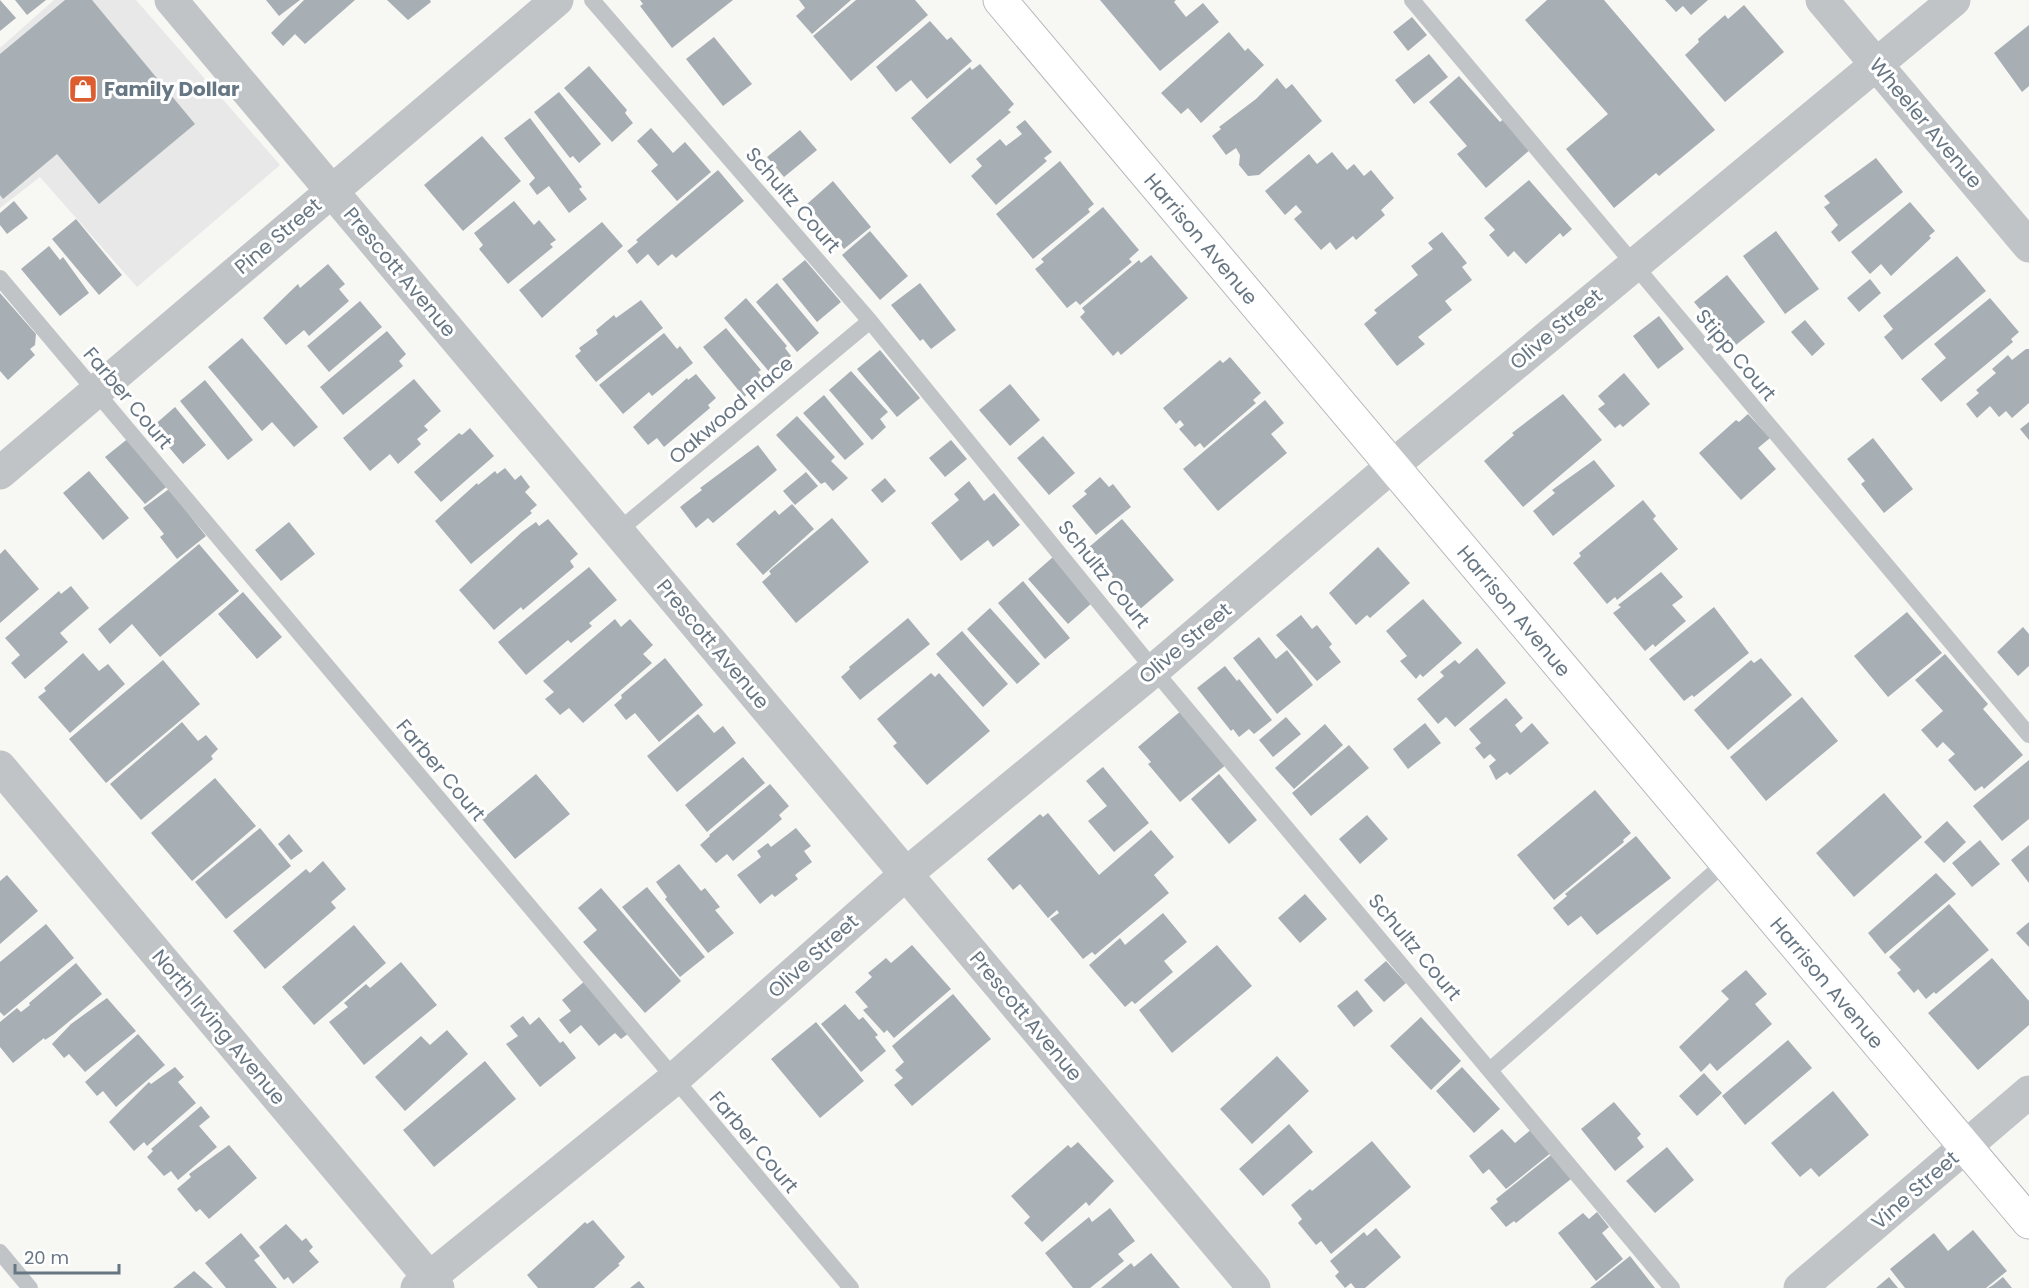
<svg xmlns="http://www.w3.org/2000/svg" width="2029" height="1288" font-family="Poppins,sans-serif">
	<rect width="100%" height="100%" fill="#f7f7f4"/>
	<path fill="#e7e8e7" d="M54,0h82l144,165 -143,122 -97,-110 -40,31v-160z"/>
	<path fill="#a7afb4" d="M0,0l16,18 -16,13z
		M15,0h31l-19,15z
		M65,0h27l103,124 -96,80 -42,-50 -54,45 -3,-4v-141z
		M266,0h34l-21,16z
		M304,0h51l-50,44 -10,-10 -12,12 -12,-13z
		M387,0h43l1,2 -23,18z
		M640,0h93l-61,48 -32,-42 3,-2z
		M799,0h52l-39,34 -16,-18 9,-8z
		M856,0h59l13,15 -77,66 -38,-45z
		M1100,0h76l-2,2 12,15 17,-14 16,19 -59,49z
		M1547,0h57l111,130 -56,46 -3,-3 -42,35 -48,-59 42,-35 -83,-94z
		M1665,0h43l-17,15 -8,-9 -7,6z
		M1744,5l40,47 -59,50 -40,-47 14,-13 -1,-3 27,-24 3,4z
		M1412,17l15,18 -19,16 -15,-19z
		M930,21l17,19 4,-3 21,24 -45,38 -16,-19 -15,12 -20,-25z
		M2029,25v61l-7,6 -28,-39z
		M1229,32l16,19 3,-3 16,17 -63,58 -13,-15 -7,6 -20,-21z
		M714,37l38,47 -29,22 -37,-47z
		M1429,54l19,23 -34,27 -19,-24z
		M980,64l34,40 -6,6 3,2 -61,52 -39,-46 59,-51 2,3z
		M589,66l38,44 -2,3 8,10 -21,19 -48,-54z
		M1459,76l41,46 6,-5 26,31 -46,40 -29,-34 10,-8 -38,-44z
		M1277,78l9,11 6,-5 30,37 -63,54 -11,1 -9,-11 1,-10 -4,-7 -10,7 -14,-19 9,-7 -2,-2 37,-28z
		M559,92l42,52 -22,19 -6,-7 -3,2 -36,-46z
		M530,118l52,69 -3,2 8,10 -18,14 -20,-27 -12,9 -8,-11 6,-6 -31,-40z
		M1025,120l27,32 -8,6 3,3 -51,44 -25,-29 11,-10 -6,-7 24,-20 6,7 16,-12 -6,-7z
		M651,128l22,25 12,-11 26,30 -34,29 -26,-30 7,-6 -21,-24z
		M800,130l17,20 -33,27 -17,-20z
		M482,136l39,45 -58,50 -39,-46z
		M1332,152l15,18 7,-6 10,12 7,-6 23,28 -13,12 4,5 -29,25 -3,-4 -17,14 -6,-8 -9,8 -27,-31 8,-7 -6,-7 -11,10 -20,-24 44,-37 8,10z
		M1876,158l27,34 -64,50 -8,-10 7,-7 -14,-18 6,-4 -6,-7z
		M1060,161l34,43 -6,5 2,3 -57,47 -37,-45z
		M718,170l26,31 -68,57 -4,-4 -14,12 -10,-12 -11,10 -10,-13 11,-9 -2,-2z
		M1529,180l43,49 -9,8 -3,-4 -34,31 -12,-13 -6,6 -19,-22 6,-5 -11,-12z
		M833,181l38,46 -27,22 -37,-45z
		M14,201l14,17 -21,16 -7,-9v-12z
		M514,201l20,24 5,-5 17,20 -6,4 3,3 -45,37 -29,-35 4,-4 -9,-12z
		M1910,202l25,29 -6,5 2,2 -40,38 -10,-12 -11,10 -19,-22z
		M1103,207l36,43 -10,9 3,3 -52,43 -4,-4 -9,7 -32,-39 9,-7 -3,-3z
		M76,219l46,56 -23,20 -47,-56z
		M602,222l21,24 -81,72 -23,-28z
		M870,231l38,45 -28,24 -38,-45z
		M1776,231l43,58 -34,25 -42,-58z
		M1442,232l25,31 -5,4 10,13 -27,21 7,9 -34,27 7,7 -28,22 -33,-42 13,-11 -3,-3 44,-35 -7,-9 22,-17 -5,-6z
		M49,246l11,14 3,-3 26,36 -29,23 -39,-47z
		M1151,255l37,43 -67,57 -3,-4 -5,5 -33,-39 5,-5 -3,-4 57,-48 2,3z
		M1957,256l29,35 -84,69 -18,-23 9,-8 -10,-13z
		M805,260l36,42 -24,20 -35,-43z
		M328,264l17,20 -6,5 10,12 -40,35 -5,-6 -18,15 -23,-27 35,-34 2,4z
		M1727,275l38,47 -33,26 -38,-46z
		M1870,279l11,14 -22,19 -12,-14z
		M777,283l42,50 -22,19 -41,-50z
		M920,283l36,47 -25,19 -8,-10 -3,2 -29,-36z
		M0,293l36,41 -1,11 -5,4 5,6 -27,25 -8,-9z
		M746,298l41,48 -2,2 6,8 -20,18 -47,-56z
		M1990,298l29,34 -8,7 2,3 -72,60 -20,-23 25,-21 -12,-14z
		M641,300l22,28 -67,54 -21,-26 6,-5 -2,-3 19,-14 -2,-4 18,-15 2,3z
		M360,301l22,26 -53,45 -22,-26z
		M1659,316l25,33 -26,20 -25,-33z
		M1805,320l20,24 -13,12 -21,-24z
		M726,328l35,42 -3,2 6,8 -20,17 -41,-50z
		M387,331l19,23 -7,7 4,5 -60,49 -23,-28z
		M664,333l13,16 3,-3 13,17 -41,33 -3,-4 -26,22 -24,-29z
		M242,338l76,89 -24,20 -22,-25 -10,9 -54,-64z
		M2026,349h3v54l-17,15 -6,-7 -7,6 -9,-11 -13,12 -11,-14 13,-11 -3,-3 20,-17 -4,-4 16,-14 4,5z
		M880,350l40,48 -23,19 -40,-48z
		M1230,357l31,36 -8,7 3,3 -52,45 -4,-5 -5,4 -16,-18 5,-4 -4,-5 -4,4 -13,-16 57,-48 3,3z
		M851,371l37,41 -8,7 6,8 -14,13 -43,-50z
		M1624,373l26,31 -27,23 -3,-3 -5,4 -17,-19 7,-5 -7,-8z
		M696,374l20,24 -8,7 2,3 -46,39 -7,-9 -9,7 -15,-18 54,-49 1,2z
		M414,379l27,32 -17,15 4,4 -11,9 4,5 -23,20 -8,-10 -20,17 -27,-33z
		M205,380l48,60 -25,20 -48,-59z
		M1010,384l30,36 -30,26 -31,-36z
		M1563,394l39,46 -79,67 -39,-46 30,-26 -2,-2z
		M824,395l40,49 -19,16 -42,-47z
		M1265,400l19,23 -13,11 16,19 -69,58 -35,-42z
		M175,407l31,38 -23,19 -31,-37z
		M1748,414l22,24 -12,10 18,21 -35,31 -42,-47 37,-33 3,2z
		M797,416l38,41 -4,4 17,17 -15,13 -8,-9 -4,2 -45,-49z
		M2029,422v18l-9,-11z
		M470,428l24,28 -53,46 -27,-30 45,-39 3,2z
		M1043,436l32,37 -26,22 -32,-37z
		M130,437l40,47 -25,20 -40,-47z
		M1873,438l40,51 -29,24 -23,-29 4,-3 -18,-22z
		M951,440l16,19 -22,18 -16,-19z
		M758,445l19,25 -64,53 -5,-5 -12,10 -16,-21 22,-17 -2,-2z
		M1594,460l21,26 -62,50 -20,-25 22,-18 -3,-3z
		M505,468l10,12 6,-5 9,12 -5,5 12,13 -7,6 2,2 -61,51 -36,-43 42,-38 1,2 17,-14 2,3z
		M89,471l40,47 -26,22 -40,-47z
		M806,472l12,14 -23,19 -12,-14z
		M1100,477l9,10 4,-3 18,23 -35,28 -24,-29 15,-12 -3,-3z
		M885,478l11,13 -14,12 -11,-13z
		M969,481l15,20 10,-8 26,32 -27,22 -5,-7 -27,21 -30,-38 28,-23 -5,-6z
		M169,489l37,47 -29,23 -17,-22 4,-3 -21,-26z
		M1643,500l13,16 -3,3 25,30 -61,51 -2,-3 -8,7 -34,-41 8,-7 -2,-3z
		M792,504l22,25 -51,46 -27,-31 39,-34 4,5z
		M832,518l37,44 -73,61 -34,-41 9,-8 -2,-3z
		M548,519l30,35 -8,7 4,6 -51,43 -2,-3 -27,23 -35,-40 63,-58 14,-10 3,4z
		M1122,519l52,61 -35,30 -51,-62z
		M289,522l26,32 -34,27 -26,-31z
		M199,544l40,47 -79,66 -28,-33 -22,20 -12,-15z
		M1378,547l32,36 -40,35 -3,-3 -11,10 -27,-32z
		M5,549l34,40 -39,34v-69z
		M1053,557l40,45 -25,22 -40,-45z
		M589,567l28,33 -28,23 3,3 -21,17 -3,-3 -42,35 -28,-33z
		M1661,572l22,25 -11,8 14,16 -31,26 -2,-3 -8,7 -32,-38 8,-6 -3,-2z
		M1023,581l47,57 -25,21 -47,-56z
		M71,586l18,22 -29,25 8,9 -43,37 -14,-16 9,-8 -15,-17 54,-47 2,3z
		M243,592l39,45 -25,22 -39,-45z
		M1423,599l39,44 -39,34 -3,-3 -4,5 -16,-18 7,-5 -21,-25z
		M1714,607l35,46 -55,44 -2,-2 -8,6 -35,-42z
		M990,608l50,56 -23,20 -50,-55z
		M1907,612l35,41 -54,44 -34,-41z
		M1301,615l11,14 5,-4 15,19 -3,3 12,15 -24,19 -41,-46z
		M908,618l22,26 -70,56 -19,-23 9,-8 -1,-2z
		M615,619l6,8 9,-8 23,26 -10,9 9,9 -69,60 -14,-15 -9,7 -15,-16 9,-7 -11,-11z
		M2023,627l6,7v32l-11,10 -21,-24z
		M962,631l46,53 -25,23 -47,-53z
		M1259,637l17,22 11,-9 26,35 -36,29 -44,-56z
		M1477,648l29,35 -51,44 -9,-10 -8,7 -21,-25 27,-23 -4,-4 15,-12 4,4z
		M83,653l16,18 9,-7 17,20 -55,49 -32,-36 8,-6 -2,-3z
		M1945,654l43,50 -5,5 40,46 -39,34 -2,-3 -7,5 -27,-31 7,-6 -12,-12 -6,6 -16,-18 22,-19 -28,-31z
		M665,658l38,47 -44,37 -24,-29 -9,7 -12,-15 8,-7 -1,-3z
		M1761,658l31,37 -64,55 -34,-40 57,-50 3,3z
		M163,660l37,44 -94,79 -37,-44z
		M1225,666l12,15 2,-2 33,41 -18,14 -5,-5 -10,8 -6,-8 -2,2 -34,-43z
		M931,673l4,4 4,-4 51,58 -63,54 -34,-39 4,-3 -20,-24z
		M1802,697l36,44 -72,60 -36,-44z
		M1506,698l17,20 -8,7 6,8 11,-10 17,20 -39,32 -3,-3 -11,8 -7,-14 7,-6 -6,-6 -6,5 -9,-11 6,-5 -12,-14z
		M1182,710l45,54 -47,38 -32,-38 3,-2 -13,-15z
		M698,714l16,19 9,-7 13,17 -59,49 -30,-36z
		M1286,717l15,17 -28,23 -14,-17z
		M182,722l16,19 8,-6 12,14 -7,7 2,3 -72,61 -31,-36z
		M1425,723l16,20 -33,26 -15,-20z
		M1325,724l18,21 -49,44 -19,-21z
		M1349,745l20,23 -58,48 -19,-23z
		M743,757l22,26 -58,49 -22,-27z
		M2029,760v59l-27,22 -29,-35z
		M1103,767l46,56 -35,29 -26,-31 19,-15 -21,-25z
		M536,774l34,40 -55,45 -33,-40z
		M1219,774l38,46 -28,24 -38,-45z
		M215,778l41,48 -64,55 -41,-48z
		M770,784l19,22 -10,9 3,4 -49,42 -6,-7 -11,9 -16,-18 10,-9 -1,-1z
		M1595,790l36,43 -8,7 1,2 -70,58 -37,-45z
		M1884,793l38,44 -68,60 -38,-44z
		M1048,813l51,62 52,-45 23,27 -20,18 15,18 -74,62 -3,-3 -9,7 -33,-40 9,-6 -2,-3 -9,8 -28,-34 -7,6 -26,-31 53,-45 3,3z
		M1367,815l21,24 -28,25 -21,-25z
		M1947,821l19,21 -22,21 -20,-21z
		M260,828l31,38 -65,53 -31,-37z
		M796,828l15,18 -7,5 8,11 -17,13 3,4 -23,18 -3,-3 -12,10 -23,-29 24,-18 -4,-6 11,-8 3,4z
		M289,834l14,17 -12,9 -13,-16z
		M1636,836l35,42 -74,57 -16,-19 -13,10 -15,-18 14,-12 -2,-2z
		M1980,840l20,24 -28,23 -20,-24z
		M2029,845v38l-18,-23z
		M323,861l23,28 -15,13 5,6 -71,61 -32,-38 73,-62 4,4z
		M679,864l22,27 4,-3 15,19 -5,3 19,23 -26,20 -43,-54 2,-2 -11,-15z
		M1936,873l20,21 -71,60 -17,-21z
		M7,875l31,36 -38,33v-63z
		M647,887l58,70 -25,20 -58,-70z
		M601,888l80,93 -36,32 -62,-71 14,-12 -19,-22z
		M1305,894l22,25 -27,24 -22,-25z
		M1949,904l40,46 -53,44 -2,-2 -8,7 -8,-10 -4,4 -17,-20 4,-3 -12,-13z
		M1163,913l24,29 -23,19 9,11 -38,32 -3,-3 -7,6 -36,-42 31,-27 5,7z
		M2029,922v25l-13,-14z
		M46,924l28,34 -70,58 -4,-4v-50z
		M354,925l32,38 -72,62 -32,-38z
		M912,945l39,44 -57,49 -7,-8 -3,3 -21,-23 5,-3 -13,-15 17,-15 -4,-4 18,-15 5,5z
		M1217,945l35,41 -80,67 -33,-43z
		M1992,958l37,43v24l-51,45 -50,-57z
		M1386,961l20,22 -22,19 -20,-22z
		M401,962l36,43 -73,60 -35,-43 19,-15 -4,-4 22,-19 4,4z
		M76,963l26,31 -48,40 -9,6 -1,-2 -31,25 -13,-16v-25l17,-14 4,4 9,-7 -1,-2z
		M1746,970l21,24 -12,10 17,20 -55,47 -7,-8 -9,9 -22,-25 50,-48 -8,-8z
		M585,981l44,52 -8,6 -6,-6 -16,13 -18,-21 -11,9 -11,-14 12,-9 -9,-11z
		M1357,990l16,21 -19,16 -17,-21z
		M953,994l38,45 -79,67 -18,-21 9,-7 -8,-8 9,-8 -12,-16z
		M107,998l29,33 -51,41 -16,-18 -5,4 -12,-14 19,-20z
		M845,1004l14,16 4,-3 15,18 -3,2 11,14 -25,21 -40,-48z
		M523,1016l7,9 9,-8 21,26 3,-2 13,17 -36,29 -34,-43 12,-8 -8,-10z
		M1421,1017l40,44 -30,29 -41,-44z
		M816,1022l48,59 -44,37 -49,-59z
		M447,1030l21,24 -63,57 -30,-34 46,-41 9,9z
		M138,1034l27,31 -49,42 -13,-16 -6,5 -12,-14z
		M1788,1040l24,28 -67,57 -23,-29z
		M1277,1056l32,35 -57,53 -32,-35z
		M485,1061l31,38 -82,68 -31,-37z
		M175,1067l9,10 -6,5 18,21 -49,43 -3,-4 -10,9 -25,-29 40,-40 2,2z
		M1462,1067l38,42 -26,24 -38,-42z
		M1704,1073l18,20 -25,23 -18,-20z
		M1833,1091l36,44 -50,42 -8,-9 -11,9 -29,-34z
		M1614,1102l27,32 -4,4 7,9 -29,24 -34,-42z
		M201,1106l9,11 -11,9 18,21 -39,33 -7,-9 -7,5 -17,-19 6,-6 -2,-2z
		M1289,1124l24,28 -50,44 -24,-27z
		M1533,1128l19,24 -46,37 -17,-20 -6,5 -14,-18 33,-27 13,14z
		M1372,1141l39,46 -80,67 -10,-13 -5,4 -18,-22 4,-4 -11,-14 19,-16 2,2z
		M1078,1142l36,39 -25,25 -3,-4 -44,40 -18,-19 6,-6 -19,-21 57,-51 3,3z
		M229,1145l28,33 -48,41 -9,-10 -4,3 -19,-23 14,-12 -2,-3z
		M1667,1147l27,33 -39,33 -29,-32z
		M1551,1155l20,24 -55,44 -2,-2 -8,6 -16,-19 8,-6 -2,-3z
		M1110,1208l25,33 -17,13 6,7 -34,27h-17l-28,-35 44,-36 3,5z
		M1597,1212l12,15 -7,6 21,26 -27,22 -38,-48 25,-20 6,6z
		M593,1220l32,37 -7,7 2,1 -26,23h-56l-11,-13 58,-53 2,2z
		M286,1224l16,17 4,-3 7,9 -4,4 10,11 -26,22 -5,-7 -4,3 -25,-33z
		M1376,1228l25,29 -36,31h-10l-4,-5 -6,5 -10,-12 4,-4 -9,-11 34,-29 3,4z
		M1973,1230l34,41 -21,17h-81l-15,-19 44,-36 14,18z
		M241,1233l19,23 -6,4 23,28h-51l-21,-25z
		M1151,1253l29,35h-79l30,-25 3,4z
		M1630,1256l25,32h-65z
		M194,1271l19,17h-40z
		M1889,1277l9,11h-22z
		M2003,1277l9,11h-24l5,-3z
		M639,1281l6,7h-15z"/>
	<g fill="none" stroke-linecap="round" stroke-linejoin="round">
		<g stroke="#b5b9bd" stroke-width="35">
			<path id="primary" d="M1000,0l1029,1222"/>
		</g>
		<path stroke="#c0c4c7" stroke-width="16" d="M592,0l278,321 284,349 518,618
			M1412,0l617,735
			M0,278l851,1010
			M618,531l252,-210
			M1490,1070l236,-208
			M0,1252l30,36"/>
		<path stroke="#c0c4c7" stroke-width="33" d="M171,0l1083,1288
			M1822,0l207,246
			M0,473l557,-473
			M0,767l438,521
			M417,1288l256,-208 233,-206 248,-204 238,-204 562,-466
			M1800,1288l229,-196"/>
		<use href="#primary" stroke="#fff" stroke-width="33"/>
	</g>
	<defs>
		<g id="shop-square" transform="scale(1.5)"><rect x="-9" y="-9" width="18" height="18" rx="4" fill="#db5d30" stroke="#fff"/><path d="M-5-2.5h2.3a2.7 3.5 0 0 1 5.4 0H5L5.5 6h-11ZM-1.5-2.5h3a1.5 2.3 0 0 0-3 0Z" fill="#fff"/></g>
	</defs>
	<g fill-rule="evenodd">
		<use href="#shop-square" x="83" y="89"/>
	</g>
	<g text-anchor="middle" stroke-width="6" stroke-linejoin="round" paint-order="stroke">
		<g font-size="20" font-weight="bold" fill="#677683" stroke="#fff" text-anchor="start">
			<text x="104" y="96">Family Dollar</text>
		</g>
		<g font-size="20" fill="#677683" stroke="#fff">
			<text transform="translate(1926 123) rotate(50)" y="7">Wheeler Avenue</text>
			<text transform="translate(793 200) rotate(49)" y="7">Schultz Court</text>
			<text transform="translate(278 236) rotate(-40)" y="7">Pine Street</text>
			<text transform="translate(1201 239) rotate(50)" y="7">Harrison Avenue</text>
			<text transform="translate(400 272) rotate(50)" y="7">Prescott Avenue</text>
			<text transform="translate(1556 329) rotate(-40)" y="7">Olive Street</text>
			<text transform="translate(1736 355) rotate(50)" y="7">Stipp Court</text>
			<text transform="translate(128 398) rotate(50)" y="7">Farber Court</text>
			<text transform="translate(731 410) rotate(-40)" y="7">Oakwood Place</text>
			<text transform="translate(1104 574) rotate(51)" y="7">Schultz Court</text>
			<text transform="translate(1514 611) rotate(50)" y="7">Harrison Avenue</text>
			<text transform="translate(1185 643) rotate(-40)" y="7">Olive Street</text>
			<text transform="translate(713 644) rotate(50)" y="7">Prescott Avenue</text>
			<text transform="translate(441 770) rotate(50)" y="7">Farber Court</text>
			<text transform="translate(1415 947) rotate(50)" y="7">Schultz Court</text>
			<text transform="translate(813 956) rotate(-42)" y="7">Olive Street</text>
			<text transform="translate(1827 983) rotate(50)" y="7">Harrison Avenue</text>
			<text transform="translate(1026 1016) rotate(50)" y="7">Prescott Avenue</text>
			<text transform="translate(219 1027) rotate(50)" y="7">North Irving Avenue</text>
			<text transform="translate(754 1142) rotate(50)" y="7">Farber Court</text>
			<text transform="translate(1915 1190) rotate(-41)" y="7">Vine Street</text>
		</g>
	</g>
	<path d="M15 1264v9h104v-9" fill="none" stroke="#677683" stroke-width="3"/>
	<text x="24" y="1264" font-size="18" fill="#677683" stroke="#ffffff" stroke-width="4.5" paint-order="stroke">20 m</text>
</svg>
